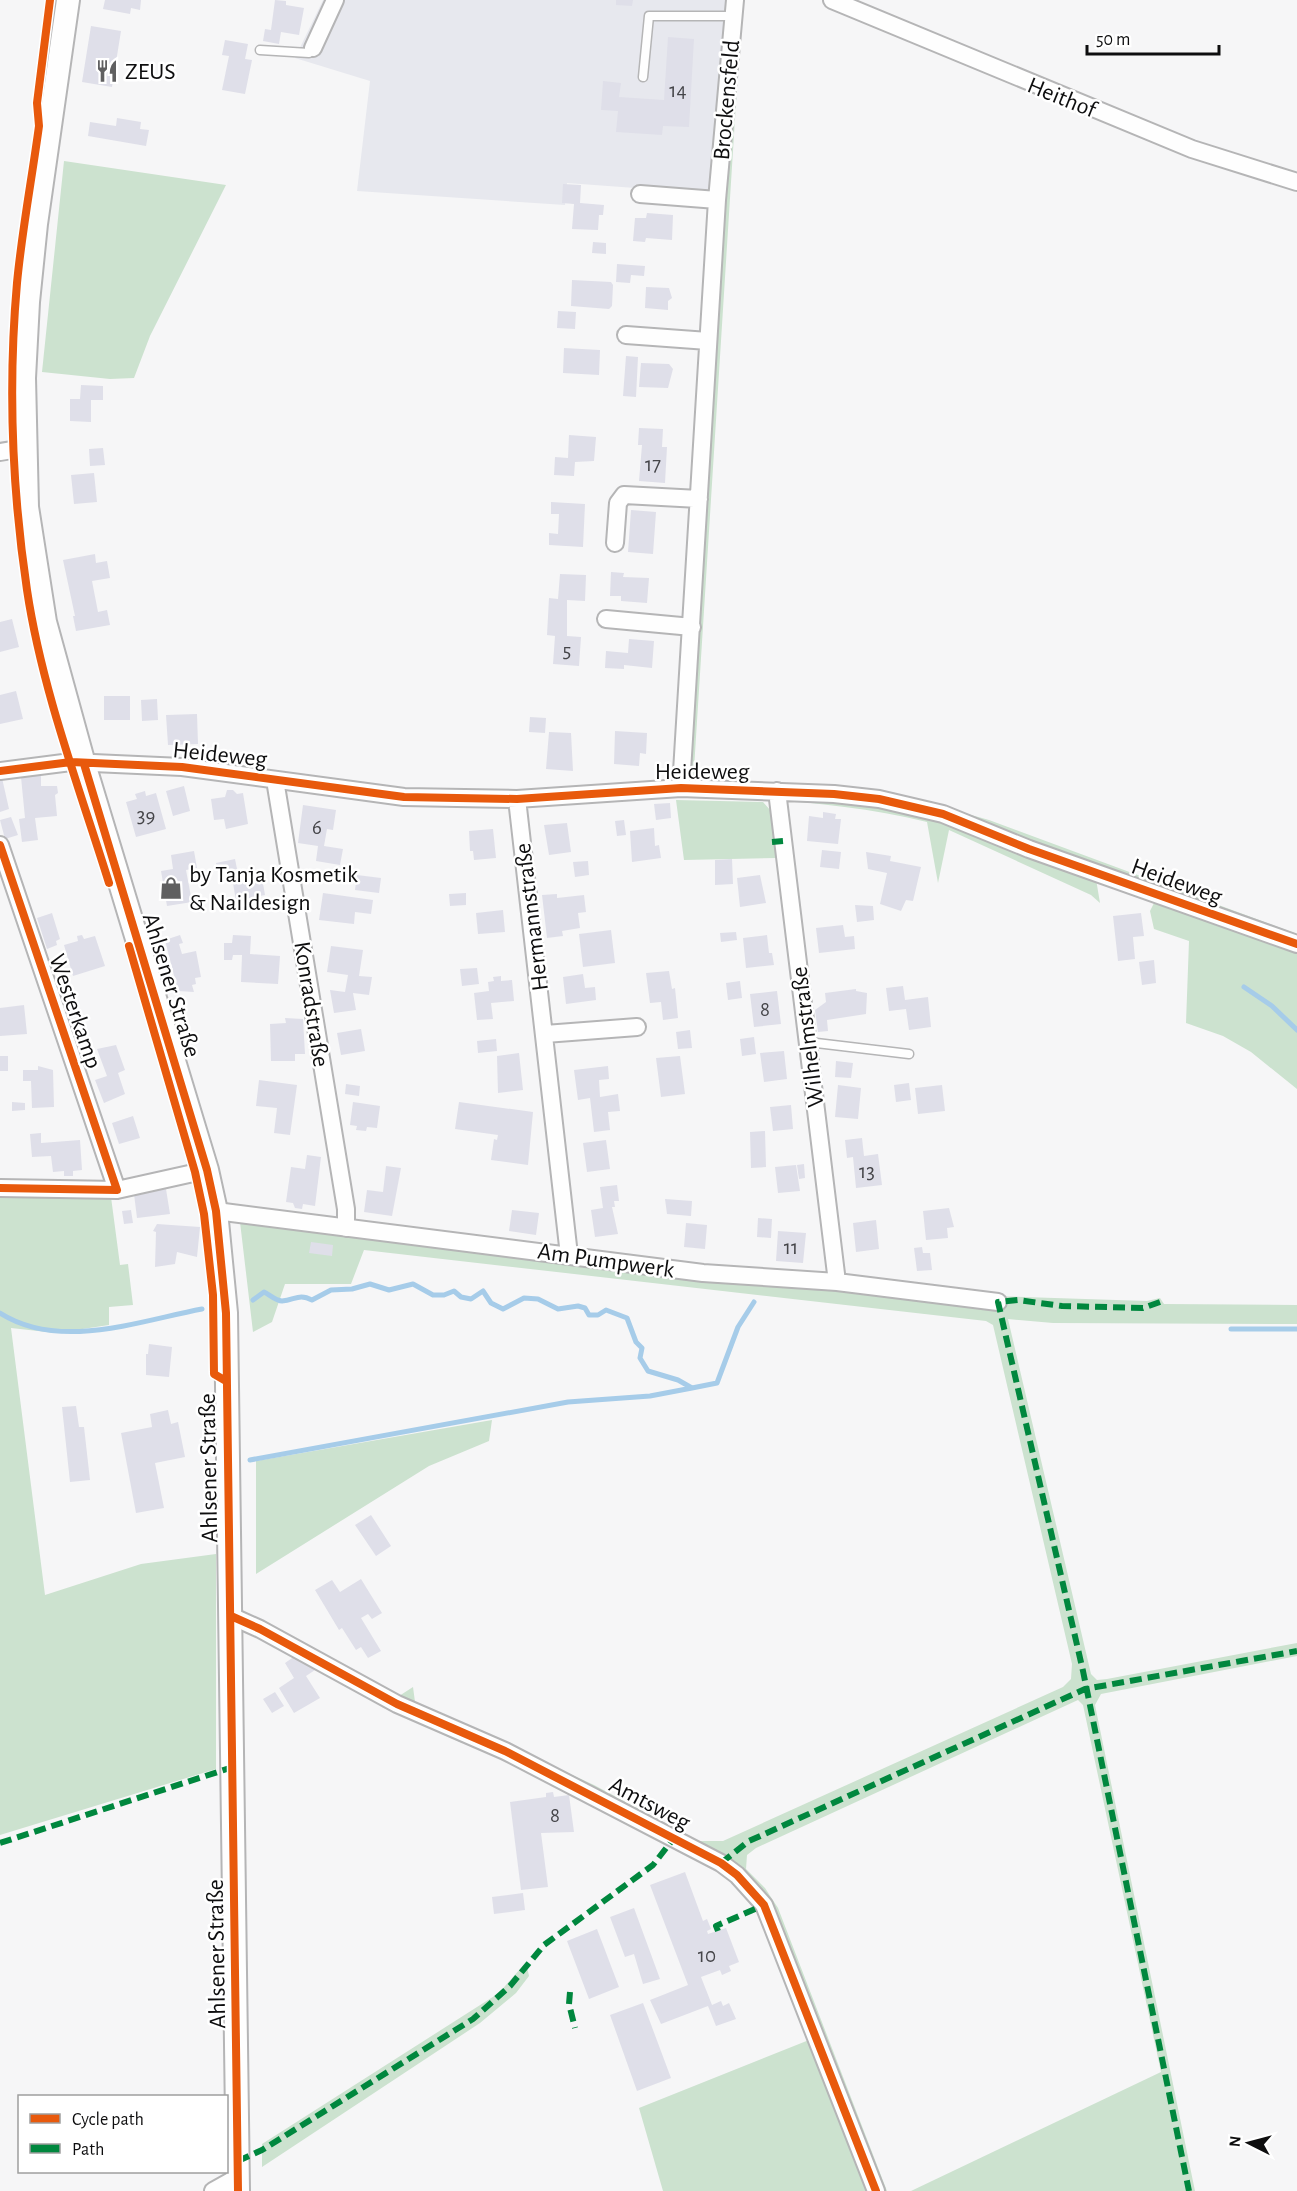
<svg xmlns="http://www.w3.org/2000/svg" width="1297" height="2191" font-family="'Alegreya Sans',sans-serif">
	<rect width="100%" height="100%" fill="#f6f6f7"/>
	<path fill="#e7e8ee" d="M323,0h409l-15,194 -150,-11 -2,22 -208,-14 13,-110 -75,-23z"/>
	<path fill="#cce2cf" d="M732,0h13l-3,8 -48,761 4,9 234,26 57,16 308,114v155l-46,-37 -28,-16 -37,-13 3,-82 -35,-12 -4,-18 6,-12 -60,-20 4,24 -9,-8 -142,-65 -11,53 -11,-61c-83,-20 -165,-24 -250,-26z
		M64,161l162,24 -76,151 -16,42 -24,1 -68,-7z
		M676,800l87,2 8,9 5,47 -92,2z
		M0,1194l111,3 9,68 8,-1 5,41 -24,2v18l-53,8 -45,-5 34,267 96,-31 75,-10v215l-216,66z
		M240,1222l752,74 155,5 13,-3 4,6 133,1v19l-244,-1 -45,-4 83,355 6,6 10,-1 190,-36v13l-196,38 -6,11 100,486h-284l250,-119 -78,-367 -5,-5 -322,148 -9,7 -1,14 19,19 13,20 109,283h-224l-24,-83 180,-72 -60,-144 -298,-161 1,12 -80,-36 31,-20 2,15 179,83 105,56h24l340,-154 8,-8 1,-15 -79,-339 -7,-4 -622,-71 -13,34h-66l-13,38 -19,10z
		M492,1420l-3,21 -60,25 -173,108v-113z
		M526,1962l3,14 -13,17 -36,30 -218,144v-23l237,-151z"/>
	<g fill="none" stroke-linecap="round" stroke-linejoin="round">
		<path stroke="#a6cce9" stroke-width="5" d="M1244,987l28,19 25,24
			M253,1300l11,-8c6,3 12,9 18,9 13,-1 17,-8 30,-1l19,-10 21,-1 18,-5 19,6 24,-6 20,11h11l10,-4 7,6 10,2 12,-8 8,12 12,6 21,-11 14,1 20,10 20,-3 7,2 4,7h9l8,-5 21,8 9,24 6,6 -2,10 8,13 30,9 14,8 25,-5 21,-56 16,-25
			M0,1313c60,38 138,8 202,-4
			M1231,1329h66
			M250,1460l318,-58 82,-6 42,-8"/>
	</g>
	<path fill="#dfdfe9" d="M105,0h36l-1,10 -9,-2 -1,6 -27,-5z
		M275,0l11,1v4l18,3 -5,27 -18,-3 -2,12 -16,-3 2,-12 6,1z
		M616,0h17l-1,6 -16,-1z
		M91,26l30,5 -9,56 -30,-5z
		M668,37l26,2 -5,88 -26,-1 -1,9 -46,-3 2,-21 -17,-1 2,-29 18,2 -2,14 45,3z
		M225,40l23,4 -3,15 7,1 -7,34 -23,-4 7,-34 -7,-1z
		M117,118l24,4 -1,7 9,1 -3,16 -58,-10 2,-14 26,4z
		M563,184l18,1 -1,18 24,2 -1,10h-4l-1,15 -26,-1 2,-25 -12,-1z
		M647,213l26,2 -1,25 -26,-2 -1,4 -12,-1 2,-23h11z
		M593,242l13,1v11l-14,-1z
		M617,264l28,2 -1,10 -13,-1 -1,8 -14,-1z
		M572,280l39,2 2,3 -1,21 -3,3 -38,-3z
		M646,287l23,1 3,10 -4,3v9l-23,-2z
		M558,311l18,1 -1,17 -18,-1z
		M564,348l36,2 -1,25 -36,-2z
		M626,356l12,1 -2,40 -13,-1z
		M641,363l28,1 4,5 -5,19 -29,-1z
		M81,385l22,1v14h-12v22l-21,-1v-22h10z
		M639,428l24,1 -1,18h5l-2,36 -26,-2 3,-36h-4z
		M569,435l27,2 -2,24 -19,1 -1,14 -20,-1 1,-18 13,1z
		M103,448l2,17 -15,1 -1,-17z
		M94,473l3,29 -23,2 -3,-29z
		M551,502l34,2 -2,43 -34,-2v-12l9,1 1,-20h-8z
		M631,510l25,2 -3,42 -25,-2z
		M95,554l1,9 11,-2 3,17 -18,3 6,31 9,-2 3,15 -34,6 -3,-15h2l-12,-56z
		M611,572l13,1 -1,4 26,1 -2,25 -26,-2v-5h-11z
		M560,574l26,1 -1,26 -18,-1v36l14,1 -2,29 -26,-2 2,-28 -8,-1 2,-37 9,1z
		M12,619l7,28 -19,5v-30z
		M629,639l25,2 -2,27 -28,-3v4l-19,-1 1,-17 22,2z
		M16,691l7,28 -23,5v-29z
		M104,696h26v24h-26z
		M157,699l1,21 -16,1 -1,-21z
		M197,714l1,30 -30,1 -2,-30z
		M530,717l16,1 -1,15 -16,-1z
		M615,731l32,2 -1,21 -6,-1 -1,13 -25,-2z
		M549,732l22,1 2,38 -27,-2z
		M41,775v11h16l1,7 -3,2 2,21 -22,2 3,22 -16,2 -3,-23 6,-1 -4,-41z
		M2,778l7,31 -9,3v-33z
		M184,786l6,25 -17,5 -7,-25z
		M227,790h6l4,4 6,-1 5,31 -22,5 -2,-10 -10,1 -3,-21 14,-2z
		M145,791l1,5 10,-3 10,36 -30,8 -10,-35 11,-3 -2,-5z
		M670,803l1,15 -15,2 -2,-16z
		M303,805l33,5 -3,20 -6,-1 -3,17 19,3 -3,16 -24,-4 2,-15 -20,-3z
		M823,812l13,2 -1,5h6l-3,25 -31,-3 2,-25 14,2z
		M11,817l7,18 -13,4 -5,-19z
		M624,820l2,15 -9,1 -2,-15z
		M567,823l4,29 -22,3 -5,-30z
		M654,828l1,18 4,-1 2,13 -29,4 -2,-31z
		M493,829l3,29 -22,2 -1,-9h-3l-1,-20z
		M822,850l19,2 -2,17 -19,-2z
		M194,851l3,17 -11,2 6,32 -25,4 -6,-35 12,-2 -2,-14z
		M866,852l25,4 -1,5 31,6 -8,34 -7,-1 -5,11 -21,-7 7,-31 -19,-4z
		M235,859l2,10 -19,3 -2,-9z
		M732,859l1,25 -18,1v-25z
		M588,861l1,14 -14,2 -2,-15z
		M261,872l4,23 -29,6 -4,-24z
		M357,875l24,3 -2,15 -24,-3z
		M760,875l6,28 -26,4 -3,-29z
		M323,893l50,7 -2,14 -16,-2 -1,12 -35,-4z
		M466,893v12l-16,1 -1,-12z
		M557,894v4l27,-3 2,17 -8,1 2,15 -18,3 1,5 -16,2 -5,-43z
		M855,905l18,1 1,14 -17,2z
		M503,910l2,22 -27,2 -2,-21z
		M52,913l8,26 -4,2 1,4 -10,4 -10,-31z
		M1141,913l3,23 -11,1 2,22 -17,2 -5,-45z
		M843,925l2,12 9,-1 1,13 -36,4 -3,-25z
		M611,930l4,33 -32,4 -4,-33z
		M736,932l1,8 -16,2 -1,-9z
		M82,935l2,4 11,-3 10,30 -32,10 -9,-31 14,-4 -1,-5z
		M180,935l3,8 -4,1 3,10 14,-3 5,26 -6,1 1,6 -4,1 2,7 -16,-1 -13,-51z
		M233,935l18,1 -1,18 30,2 -2,28 -37,-2 1,-27h-9l-1,5h-8v-17h8z
		M767,935l2,18h3l2,12 -28,3 -3,-30z
		M331,946l32,4 -4,26 13,1 -3,18 -16,-2 3,17 -22,3 -4,-23 15,2 3,-17 -21,-3z
		M1154,960l2,23 -14,2 -3,-23z
		M477,968l2,16 -17,2 -2,-17z
		M669,971l3,18 3,-1 3,30 -15,2 -2,-18 -11,1 -4,-30z
		M583,974l2,14 10,-1 1,13 -30,4 -3,-27z
		M501,976v5l11,-1 2,21 -23,2 2,16 -16,1 -3,-27 15,-2 -1,-9 6,-1 -1,-4z
		M740,981l2,17 -14,2 -2,-17z
		M903,986l2,14 23,-3 3,30 -22,3 -3,-21 -17,2 -3,-23z
		M856,989v2l11,2 -1,21 -39,6 1,11 -10,1 -3,-22 11,-8 -1,-9z
		M777,991l4,33 -27,3 -4,-33z
		M24,1005l3,29 -27,2v-28z
		M285,1018l18,1 2,35h-10v7h-24l-1,-37 16,-1z
		M361,1029l4,22 -24,4 -4,-22z
		M690,1030l2,18 -14,1 -2,-17z
		M754,1037l2,17 -14,2 -2,-17z
		M496,1039l1,12 -19,2 -1,-12z
		M116,1045l9,25 -7,3 7,21 -21,9 -9,-23 12,-4 -10,-27z
		M784,1051l3,28 -23,3 -4,-29z
		M519,1053l4,37 -25,3 -1,-37z
		M0,1056h8v15h-8z
		M680,1056l5,38 -24,3 -5,-39z
		M836,1061l17,2 -2,15 -16,-1z
		M38,1066l15,4 1,37 -22,1 -1,-27h-8v-11h15z
		M608,1066l1,13 -10,1 1,17 18,-3 2,17 -12,1 2,18 -16,2 -4,-34 -12,2 -4,-30z
		M259,1080l38,5 -7,50 -16,-2 3,-25 -21,-2z
		M909,1083l2,17 -15,2 -2,-17z
		M346,1084l14,2 -1,10 -14,-2z
		M838,1085l23,3 -3,31 -23,-2z
		M942,1085l3,26 -27,3 -3,-26z
		M12,1102l13,1v7l-13,1z
		M353,1102l27,4 -3,22 -10,-1 -1,4 -10,-1 1,-4 -7,-1z
		M459,1102l74,10 -5,53 -37,-5 3,-21 3,1 1,-5 -43,-6z
		M791,1105l2,24 -20,2 -3,-24z
		M133,1116l7,22 -21,6 -7,-21z
		M765,1131l1,36 -15,1 -1,-36z
		M41,1133v10l39,-3 2,30 -9,1v5h-9v-5l-11,1 -2,-16 -19,1 -2,-23z
		M862,1138l2,18 14,-2 4,31 -26,3 -3,-31 -6,1 -2,-18z
		M606,1140l4,29 -23,3 -4,-29z
		M307,1155l14,2 -6,49 -12,-2 -1,5 -7,-1 -2,-5 -7,-1 5,-35 14,2z
		M804,1164l1,14 -6,1 -2,-14z
		M796,1165l4,26 -22,2 -3,-26z
		M386,1166l15,2 -9,48 -28,-4 3,-22 16,2z
		M617,1185l2,16h-5l1,6h-3l6,27 -23,3 -4,-27 12,-2 -3,-21z
		M166,1189l4,25 -33,4 -3,-24z
		M665,1199l27,2 -1,15 -24,-2z
		M949,1208l5,19 -7,1 1,10 -22,2 -3,-29z
		M131,1210l2,13 -9,1 -2,-13z
		M512,1210l27,3 -3,22 -27,-4z
		M758,1218l14,1 -1,19 -14,-1z
		M876,1220l3,29 -23,3 -3,-29z
		M686,1223l21,2 -2,24 -21,-2z
		M157,1224l43,3 -3,30 -20,-5 -2,12 -20,3 1,-35 -3,-1z
		M778,1231l28,2 -3,30 -27,-2z
		M311,1242l22,3 -1,11 -23,-3z
		M922,1247l1,6h7l2,17 -15,1 -3,-23z
		M149,1344l23,3 -3,30 -23,-2v-21h2z
		M76,1406l3,21h5l6,53 -20,2 -8,-75z
		M168,1410l3,14 7,-2 7,35 -30,6 9,45 -28,5 -15,-80 31,-6 -2,-13z
		M371,1515l20,31 -15,10 -21,-31z
		M361,1579l21,34 -10,6 -4,-5 -7,4 20,33 -13,7 -7,-11 -5,3 -14,-22 -3,2 -24,-40 17,-10 8,12z
		M295,1656l20,14 -9,6 14,22 -26,15 -15,-25 15,-10 -9,-15z
		M275,1692l9,14 -12,7 -9,-14z
		M553,1792l1,5 15,-2 5,37 -33,1 7,54 -27,3 -11,-88 36,-5v-4z
		M685,1872l18,49 4,-2 4,10 -4,2 1,3 18,-6 13,34 -10,4 2,5 -9,4 -2,-5 -19,7 11,28 9,-4 2,5 6,-3 7,16 -20,7 -8,-20 -47,18 -11,-24 38,-15 -38,-100z
		M523,1893l2,17 -31,4 -2,-17z
		M634,1908l26,71 -17,5 -9,-30 -9,3 -15,-40z
		M597,1929l22,58 -30,12 -22,-58z
		M643,2003l28,75 -34,13 -27,-76z"/>
	<g fill="none" stroke-linecap="round" stroke-linejoin="round">
		<g stroke="#b5b5b6" stroke-width="11">
			<path id="service" d="M260,50l49,3 4,-5
				M643,77l6,-61h85
				M808,1042l101,12"/>
		</g>
		<g stroke="#b5b5b6" stroke-width="20">
			<path id="minor" d="M832,0l360,149 105,33
				M313,48l22,-48
				M640,194l77,6
				M626,335l82,6
				M0,452l24,-4
				M615,543l3,-40 6,-8 75,4
				M606,619l86,8
				M0,771l71,-9 111,5 222,30 113,2 164,-11 153,6 45,5 64,15 86,35 268,95
				M275,780l71,429v19
				M681,788l36,-588 18,-200
				M777,791l60,491
				M517,799l52,456
				M0,845l117,345
				M545,1034l92,-7
				M0,1188l117,2 90,-20
				M216,1211l487,62 134,9 161,20
				M231,1616l29,13 137,75 108,47 216,112 16,12 27,30 112,286
				M213,2191l25,-14"/>
		</g>
		<g stroke="#b5b5b6" stroke-width="26">
			<path id="secondary" d="M68,0l-32,224 -8,78 -4,76 3,129 18,115 39,142 123,406 9,41 10,102 12,878"/>
		</g>
		<use href="#service" stroke="#fefefe" stroke-width="8"/>
		<use href="#minor" stroke="#fefefe" stroke-width="16"/>
		<use href="#secondary" stroke="#fefefe" stroke-width="22"/>
		<path stroke="#00873e" stroke-width="6" stroke-dasharray="12 6" stroke-linecap="butt" d="M772,842l11,-1
			M1160,1302l-17,6 -81,-2 -44,-6 -20,2 85,369 106,520
			M0,1843l233,-76
			M721,1863l28,-22 336,-152 212,-38
			M718,1931l-2,-5 48,-21
			M570,1992l-1,12 6,24
			M238,2161l24,-11 211,-131 37,-33 34,-41 109,-80 21,-27"/>
		<g stroke="#fff" stroke-width="11">
			<path id="cycleway" d="M50,0l-13,103 2,23c-7,52 -17,104 -22,157 -9,102 -5,206 10,307 15,100 52,197 82,293
				M84,764l123,406 9,41 10,102 12,878
				M0,771l71,-9 111,5 222,30 113,2 164,-11 153,6 45,5 64,15 86,35 268,95
				M0,845l117,345 -117,-2
				M129,946l66,226 9,42 9,81 1,79 12,7
				M231,1616l29,13 137,75 108,47 216,112 16,12 27,30 112,286"/>
		</g>
		<use href="#cycleway" stroke="#e8590c" stroke-width="8"/>
	</g>
	<defs>
		<g id="restaurant-bare" transform="scale(1.8)"><path d="M-5-6h1v4h1v-4h1v4h1v-4h1v5L-1.5 .5V6h-2V.5L-5-1ZM5-6V6H3V1.5H1.5Q1.5-4 5-6Z" fill="#5f5f60" stroke="#fff" stroke-width="2.5" paint-order="stroke"/></g>
		<g id="shop-bare" transform="scale(1.8)"><path d="M-5-2.5h2.3a2.7 3.5 0 0 1 5.4 0H5L5.5 6h-11ZM-1.5-2.5h3a1.5 2.3 0 0 0-3 0Z" fill="#5f5f60" stroke="#fff" stroke-width="2.5" paint-order="stroke"/></g>
	</defs>
	<g fill-rule="evenodd">
		<use href="#restaurant-bare" x="107" y="71"/>
		<use href="#shop-bare" x="171" y="888"/>
	</g>
	<g text-anchor="middle" stroke-width="5" stroke-linejoin="round" paint-order="stroke">
		<g font-size="21" fill="#444448">
			<text x="678" y="97">14</text>
			<text x="653" y="471">17</text>
			<text x="567" y="657">5</text>
			<text x="146" y="822">39</text>
			<text x="317" y="834">6</text>
			<text x="765" y="1016">8</text>
			<text x="867" y="1178">13</text>
			<text x="791" y="1254">11</text>
			<text x="555" y="1822">8</text>
			<text x="707" y="1962">10</text>
		</g>
		<g font-size="24" fill="#0e0e0f" stroke="#fff" text-anchor="start">
			<text x="125" y="79">ZEUS</text>
			<text x="189" y="882">by Tanja Kosmetik<tspan x="189" dy="28">&amp; Naildesign</tspan></text>
		</g>
		<g font-size="24" fill="#0e0e0f" stroke="#fff">
			<text transform="translate(1062 97) rotate(22)" y="8">Heithof</text>
			<text transform="translate(726 100) rotate(-85)" y="8">Brockensfeld</text>
			<text transform="translate(220 754) rotate(6)" y="8">Heideweg</text>
			<text x="702" y="779">Heideweg</text>
			<text transform="translate(1177 881) rotate(20)" y="8">Heideweg</text>
			<text transform="translate(531 917) rotate(-97)" y="8">Hermannstraße</text>
			<text transform="translate(172 985) rotate(73)" y="8">Ahlsener Straße</text>
			<text transform="translate(312 1004) rotate(81)" y="8">Konradstraße</text>
			<text transform="translate(76 1011) rotate(71)" y="8">Westerkamp</text>
			<text transform="translate(807 1037) rotate(-97)" y="8">Wilhelmstraße</text>
			<text transform="translate(606 1260) rotate(8)" y="8">Am Pumpwerk</text>
			<text transform="translate(208 1468) rotate(-91)" y="8">Ahlsener Straße</text>
			<text transform="translate(650 1803) rotate(28)" y="8">Amtsweg</text>
			<text transform="translate(216 1954) rotate(-91)" y="8">Ahlsener Straße</text>
		</g>
	</g>
	<rect x="18" y="2095" width="210" height="78" fill="#ffffff" stroke="#9f9f9f" stroke-width="1.5"/>
	<rect x="30" y="2114" width="30" height="9" fill="#e8590c" stroke="#9f9f9f" stroke-width="1.5"/>
	<text x="72" y="2125" font-size="18" fill="#0e0e0f">Cycle path</text>
	<rect x="30" y="2144" width="30" height="9" fill="#00873e" stroke="#9f9f9f" stroke-width="1.5"/>
	<text x="72" y="2155" font-size="18" fill="#0e0e0f">Path</text>
	<g transform="translate(1249 2143) rotate(276)" stroke="#ffffff" stroke-width="4.5" paint-order="stroke">
	<path d="M0-4.5L10 22L0 15L-10 22Z" fill="#0e0e0f"/>
	<text y="-9" font-size="16" font-weight="bold" text-anchor="middle" fill="#0e0e0f">N</text>
	</g>
	<path d="M1087 45v9h132v-9" fill="none" stroke="#0e0e0f" stroke-width="3"/>
	<text x="1096" y="45" font-size="18" fill="#0e0e0f" stroke="#ffffff" stroke-width="4.5" paint-order="stroke">50 m</text>
</svg>
